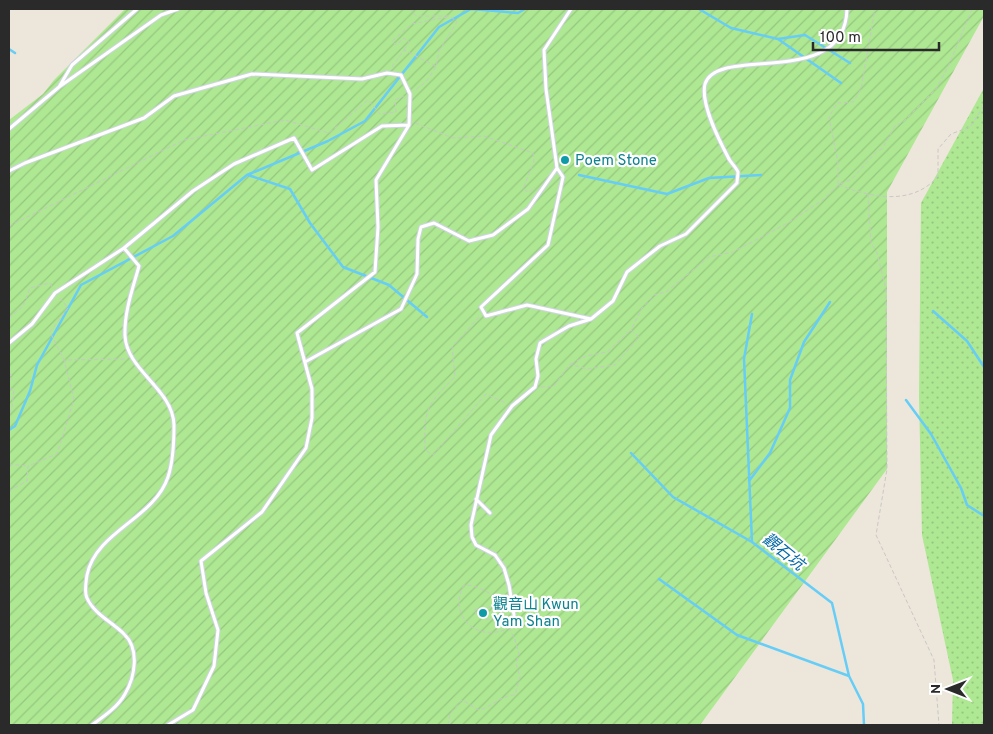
<svg xmlns="http://www.w3.org/2000/svg" width="993" height="734" font-family="Overpass,'Noto Sans TC',sans-serif">
	<defs>
		<pattern id="grass-dots" width="8" height="8" patternUnits="userSpaceOnUse" patternTransform="scale(1.25)"><rect width="8" height="8" fill="#aee893"/><path d="M2 2h.1M6 6h.1" fill="none" stroke="#96c77f" stroke-width="1.8" stroke-linecap="round"/></pattern>
		<pattern id="garden-furrows" width="10" height="10" patternUnits="userSpaceOnUse" patternTransform="scale(1.25)"><rect width="10" height="10" fill="#aee893"/><path d="M-1 1l2-2M0 10L10 0M9 11l2-2" fill="none" stroke="#96c77f"/></pattern>
	</defs>
	<rect width="100%" height="100%" fill="#ede6db"/>
	<path fill="url(#grass-dots)" d="M984,88v637h-32l1,-45 -31,-145 -3,-139 2,-193z"/>
	<path fill="url(#garden-furrows)" d="M125,9h859v7l-97,176v277l-187,256h-691v-605l34,-26 11,-14z"/>
	<g fill="none" stroke-linecap="round" stroke-linejoin="round">
		<path stroke="#66cdf7" stroke-width="2.5" d="M699,9l32,19 47,11 63,44
			M778,39l27,-4 45,28
			M9,49l6,4
			M248,175l42,14 20,34 33,44 46,18 38,32
			M579,175l88,19 42,-16 52,-3
			M933,311l34,30 17,26
			M752,314l-8,45 8,183 80,61 17,73 14,28 1,21
			M906,400l25,34 30,54 6,17 17,11
			M9,430l6,-4 15,-35 7,-26 44,-80 92,-49 74,-61 81,-34 37,-20 74,-94 32,-18 47,4 7,-4
			M631,453l42,44 79,45
			M749,481l21,-28 20,-45v-28l14,-38 26,-40
			M659,579l78,56 112,41"/>
		<g stroke="#d0d3e4" stroke-width="5">
			<path id="service" d="M137,9l-65,56 -13,22 102,-72 17,-6
				M9,129l50,-42
				M557,168l-11,-79 -2,-39 27,-41
				M9,171l16,-8 119,-45 30,-22 78,-22 110,5 25,-6 14,2 9,19 -1,31
				M591,319l22,-18 14,-29 33,-26 26,-12 51,-51c0,-3 1,-8 1,-11 -2,-5 -7,-9 -9,-13 -9,-17 -29,-55 -24,-75 13,-40 140,7 142,-75
				M9,343l23,-19 23,-31 69,-45 69,-57 41,-27 60,-26 18,32 70,-44 27,-1 -33,55 2,47 -3,45 -78,61 15,56v29l-6,30 -44,64 -61,49 5,32 12,37 -4,36 -21,44 -25,15
				M305,362l96,-53 16,-35 1,-35 3,-12 13,-4 35,18 24,-6 35,-26 29,-41 6,9 -15,68 -67,62 5,9 41,-11 64,14 -22,7 -29,17 -4,16 2,17 -3,11 -23,19 -21,29 -20,90 1,12 4,8 19,10 9,13 5,17 5,30
				M476,499l14,14
				M92,725c11,-8 26,-18 33,-31 10,-17 15,-45 -1,-60 -12,-12 -30,-20 -37,-36 -3,-6 -1,-16 0,-23 9,-44 67,-56 81,-98 5,-15 6,-36 6,-52 -1,-36 -47,-54 -49,-89 -1,-24 8,-48 14,-70l-15,-18"/>
		</g>
		<path stroke="#c8c8c8" stroke-width="1" stroke-dasharray="4 2.5" stroke-linecap="butt" d="M413,9l-2,1 5,6h34l7,6 -18,29 -3,16 -10,15 -12,9
			M404,50l5,-8 -5,-4 -8,7 -4,-4 20,-17 35,-7
			M392,67l12,-17 32,16
			M415,123l38,15 31,-2 49,17 1,8 -11,28 6,3 6,-5
			M838,184v-21l-9,-46 8,-14 16,-1 8,-13 14,-80
			M839,185c33,13 74,21 99,-9v-27l13,-15 19,-7 14,-21
			M868,194l3,49 6,10 9,36 1,180 -11,66 58,125 5,65
			M9,226l175,-86 101,-20 44,13 39,-33 12,14 16,-2 -1,-12 9,-4
			M60,298l8,10 -18,24 14,28
			M479,317l-27,30 3,30c-29,28 -31,32 -30,73l8,5 53,-61 20,9
			M9,318l14,-12 7,-18 20,-5 2,4
			M571,364l15,-8 21,-4 24,-22
			M9,374h2l1,5h-3
			M541,387l13,-1 16,-22 17,5 28,-4 24,-28 -8,-7 11,-22 12,-13 12,-3 43,-35 24,-5 55,-29 35,-23 15,-15 14,-6 25,-28 5,-2 13,-23 8,-4 33,-33 12,-22 24,-58
			M9,389h5l-2,18 -3,8
			M9,464l18,2
			M9,491l18,-10 1,-15 29,-12 17,-55 -10,-39 63,-1
			M507,601c-11,0 -23,-16 -43,-16 -16,29 10,56 40,45l6,-11
			M505,627l-9,-9c-11,2 -16,2 -22,-8l15,-3 17,7 1,7
			M448,725l2,-11 12,-14 17,10c13,-3 22,-15 36,-15l5,-18 -4,-13 3,-10 -4,-14 -7,-14 3,-6"/>
		<use href="#service" stroke="#fff" stroke-width="3"/>
	</g>
	<g fill="#0f9aa8" stroke="#fff" stroke-width="2">
		<circle cx="565" cy="160" r="5"/>
		<circle cx="483" cy="613" r="5"/>
	</g>
	<g text-anchor="middle" stroke-width="4.5" stroke-linejoin="round" paint-order="stroke">
		<g font-size="15" fill="#0d838f" stroke="#fff" text-anchor="start">
			<text x="575" y="165">Poem Stone</text>
			<text x="493" y="609">觀音山 Kwun<tspan x="493" dy="17">Yam Shan</tspan></text>
		</g>
		<g font-size="16" font-style="italic" fill="#0469a5" stroke="#fff">
			<text transform="translate(784 551) rotate(39)" y="6">觀石坑</text>
		</g>
	</g>
	<rect width="993" height="734" fill="none" stroke="#2a2a2a" stroke-width="20"/>
	<g transform="translate(948 689) rotate(270)" stroke="#ffffff" stroke-width="4" paint-order="stroke">
	<path d="M0-4L9 19L0 12L-9 19Z" fill="#2a2a2a"/>
	<text y="-8" font-size="14" font-weight="bold" text-anchor="middle" fill="#2a2a2a">N</text>
	</g>
	<path d="M813 42v8h126v-8" fill="none" stroke="#2a2a2a" stroke-width="2.5"/>
	<text x="820" y="42" font-size="15" fill="#2a2a2a" stroke="#ffffff" stroke-width="4" paint-order="stroke">100 m</text>
</svg>
